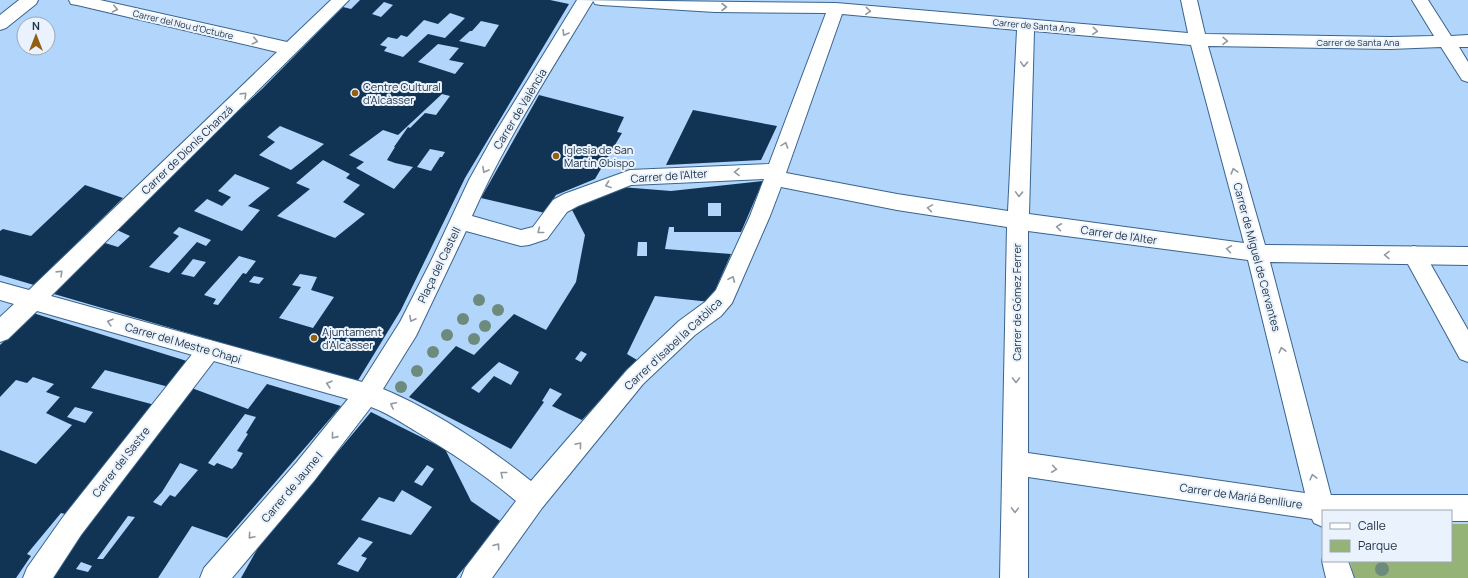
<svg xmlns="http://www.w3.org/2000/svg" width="1468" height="578" font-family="Manrope,sans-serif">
	<rect width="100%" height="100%" fill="#b1d5fb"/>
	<path fill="#95b277" d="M1451,524h17v54h-114l-4,-17h101z"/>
	<path fill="#113455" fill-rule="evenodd" d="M360,0h190l19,4 -104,174 -64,132 -44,72 -303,-88 51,-51 13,4 12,-11 -13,-6 87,-87 59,-55 70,-71 10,-10 8,2zM384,2l9,3 -12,12 -9,-3zM450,13l15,5 -20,20 -17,-4 -25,23 -19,-6 3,-4 -7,-2 8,-8 9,2 4,-4 6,2 17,-17 14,4zM481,21l18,4 -14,22 -26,-6 11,-10h2zM438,44l21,4 -10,12 15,3 -9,11 -37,-12zM442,94l8,2 -14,19 -11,-2 -15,15 -2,-1 -14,20h1l-8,13 8,3 18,4 -19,22 -38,-21 8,-6 -15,-7 34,-25 15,5zM280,126l44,18 -33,26 -32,-15 16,-13 -8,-5zM430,149l15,3 -3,5h-2l-9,14 -14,-4zM323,160l27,14 -4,4 14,7 -17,17 22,12 -30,24 -58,-22 33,-27 -14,-6zM235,174l35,14 -22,18 12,4 -18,21 -48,-20 13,-12 15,7 9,-9 -13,-6zM179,227l32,13 -5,6 -9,-4 -28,31 -20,-6 30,-31 -6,-3zM239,256l17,5 -10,13 -3,-1 -25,32 -5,-1 3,-5 -12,-4zM193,259l13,3 -12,15 -13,-3zM300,274l17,3 -6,13 23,7 -21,31 -34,-10 22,-31 -9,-2zM254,276l10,2 -5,6 -10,-2z
		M539,95l85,22 -7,15 5,1 -27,46 -39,16 -11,18 -64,-15z
		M693,110l84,16 -16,34 -95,5z
		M763,181l-22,51h-67v-5h-5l-4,22 66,5 -21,48 -55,-6 -28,58 10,6 -55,60 -30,-14 10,-12 -12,-6 -8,13 2,1 -33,47 -102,-52 47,-51 18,9 40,-41 32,16 30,-48 9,-47 -14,-27 50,-21 50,4zM708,203h13v13h-13zM638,242h9v14h-10zM581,351l6,3 -6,8 -6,-3zM499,362l20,10 -8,13 -17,-9 -15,17 -8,-5z
		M85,185l38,13 -89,87 -34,-10v-44l3,-2 28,7z
		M33,313l157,49 -21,25 -64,-17 -14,18 64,17 -90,109 -4,-1 -34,41 4,2 -15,22h-16v-128l36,14 36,-39 -26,-12 14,-16 -14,-5 8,-8 -21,-7 -6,6 -11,-3 -16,17v-52zM75,407l18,5 -8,11 -18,-6z
		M267,384l74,22 -114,132 -35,-12 -34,52h-114l145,-191 59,22zM245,414l11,3 -10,16 2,1 -11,17 6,2 -7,12 -4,4 -15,-6 -3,3 -6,-3zM180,463l18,7 -23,27 -5,-2 -9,11 -8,-4 9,-10zM128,516l7,1 -32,42h-6zM81,562l11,4 -4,6 -12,-3z
		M371,412l74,37 26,52 29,20 -20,27 -24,30h-215l18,-32zM427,465l7,4 -12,17 -8,-4zM402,490l30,17 -21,28 -50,-15 18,-23 15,5zM359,537l14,5 -12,14 6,2 -9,14 -21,-8z"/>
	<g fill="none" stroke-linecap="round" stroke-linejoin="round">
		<g stroke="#3a648d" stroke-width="2">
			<path id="pedestrian" d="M1414,246l8,3 46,81v32l-8,-3 -57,-104 3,-6z
				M209,340l8,3 4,7 -4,7 -136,178 -28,43h-30l4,-10 36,-51 138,-174z
				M1321,495h147v26h-17v-10h-128v10l-11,-4 -4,-9 4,-9z"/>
		</g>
		<g stroke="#3a648d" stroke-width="2">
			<path id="minor" d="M19,0h19l-2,4 -30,24 -6,2v-15z
				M69,0h31l187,42 44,-42h18l-298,296 311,86 38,-60 31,-61 38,-81 25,-45 83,-135 259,3 352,30 -7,-33h16l8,34 185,3 44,-1 -22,-36h16l23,36 17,-1v12h-9l9,15v20l-6,-2 -21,-33 -51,2 -182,-3 57,199 203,2v18l-198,-3 65,249h-12v16l-9,-4 -2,-4 -284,-42v101h-28l7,-351 -110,-17 -116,-23 -11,29 -38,87 -11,13 -26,19 -52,49 -101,124 -50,70h-31l4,-10 51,-67c-31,-26 -64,-48 -99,-69 -15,-9 -29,-19 -46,-25l-57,74 -82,97h-32l4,-10 92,-105 52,-64 -311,-88 -29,28 -8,3v-25l14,-13 -14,-4v-18l29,8 248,-238 -200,-47 -6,-1zM593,1l2,3 6,1 114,7 111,1 -57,151 -139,6 -66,24 -11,6 -20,27 -12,3 -49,-14c33,-75 79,-145 121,-215zM842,14l175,16 -9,181 -111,-17 -111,-21zM1034,31l157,14 53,198 -215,-29zM764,179l-14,37 -34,74 -11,12 -26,19 -52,49 -96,111c-41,-33 -99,-72 -148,-92l33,-53 50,-105 55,15 8,-1 18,-6 20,-27 11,-6 53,-21zM1028,231l220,29 57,233 -277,-40z
				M1323,557v4h25l6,17h-28l-4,-17z"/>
		</g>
		<use href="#pedestrian" fill="#fff" fill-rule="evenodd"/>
		<use href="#minor" fill="#fff" fill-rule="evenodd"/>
	</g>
	<g fill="#6d8b7c">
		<circle cx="479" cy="300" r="6"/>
		<circle cx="498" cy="310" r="6"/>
		<circle cx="463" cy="319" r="6"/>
		<circle cx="485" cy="326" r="6"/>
		<circle cx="447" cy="335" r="6"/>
		<circle cx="474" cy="339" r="6"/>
		<circle cx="433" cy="352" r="6"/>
		<circle cx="417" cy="371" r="6"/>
		<circle cx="401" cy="387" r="6"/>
		<circle cx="1382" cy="569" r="7"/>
	</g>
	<defs><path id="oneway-chevron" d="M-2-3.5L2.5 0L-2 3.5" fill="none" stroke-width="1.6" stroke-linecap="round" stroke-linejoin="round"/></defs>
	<g stroke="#909aa3">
		<use href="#oneway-chevron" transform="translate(724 7)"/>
		<use href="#oneway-chevron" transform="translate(115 9) rotate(13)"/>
		<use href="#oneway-chevron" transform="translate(868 11) rotate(5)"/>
		<use href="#oneway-chevron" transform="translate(1095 31) rotate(5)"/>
		<use href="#oneway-chevron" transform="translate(565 33) rotate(121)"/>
		<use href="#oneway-chevron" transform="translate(255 41) rotate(13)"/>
		<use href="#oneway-chevron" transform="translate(1225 41) rotate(2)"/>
		<use href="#oneway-chevron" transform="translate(1024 64) rotate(92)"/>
		<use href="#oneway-chevron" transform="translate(244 95) rotate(-44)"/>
		<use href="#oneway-chevron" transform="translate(785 145) rotate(-70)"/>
		<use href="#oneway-chevron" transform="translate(485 170) rotate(119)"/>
		<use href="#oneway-chevron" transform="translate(1234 171) rotate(-105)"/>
		<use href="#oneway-chevron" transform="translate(737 172) rotate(179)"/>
		<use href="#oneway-chevron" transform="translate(608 185) rotate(160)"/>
		<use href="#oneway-chevron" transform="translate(1019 194) rotate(92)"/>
		<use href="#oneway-chevron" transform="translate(930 208) rotate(-171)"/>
		<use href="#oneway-chevron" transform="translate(1059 227) rotate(-172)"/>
		<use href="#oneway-chevron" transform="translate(540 231) rotate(142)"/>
		<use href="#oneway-chevron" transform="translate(1229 249) rotate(-172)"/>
		<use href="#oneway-chevron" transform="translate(1387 255) rotate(-179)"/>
		<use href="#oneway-chevron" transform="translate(60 273) rotate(-44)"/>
		<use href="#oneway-chevron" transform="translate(732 279) rotate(-66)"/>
		<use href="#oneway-chevron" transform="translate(412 319) rotate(117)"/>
		<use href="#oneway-chevron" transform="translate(110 322) rotate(-164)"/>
		<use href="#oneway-chevron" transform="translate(1282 350) rotate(-104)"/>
		<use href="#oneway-chevron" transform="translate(1016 380) rotate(90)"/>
		<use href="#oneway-chevron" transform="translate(329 384) rotate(-164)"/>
		<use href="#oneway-chevron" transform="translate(393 405) rotate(-153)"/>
		<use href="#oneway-chevron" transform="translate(334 436) rotate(129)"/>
		<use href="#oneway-chevron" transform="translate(579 445) rotate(-50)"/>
		<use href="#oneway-chevron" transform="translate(1054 469) rotate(8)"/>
		<use href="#oneway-chevron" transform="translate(503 474) rotate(-141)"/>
		<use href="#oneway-chevron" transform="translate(1313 477) rotate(-104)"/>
		<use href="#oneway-chevron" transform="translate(1015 510) rotate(91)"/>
		<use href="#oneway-chevron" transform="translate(251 536) rotate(131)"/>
		<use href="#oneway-chevron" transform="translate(497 546) rotate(-54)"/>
	</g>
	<g fill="#935f13" stroke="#eaf3fd" stroke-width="1.5">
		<circle cx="355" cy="93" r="4"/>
		<circle cx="556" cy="156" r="4"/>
		<circle cx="314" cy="338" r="4"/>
	</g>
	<g text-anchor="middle" stroke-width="4" stroke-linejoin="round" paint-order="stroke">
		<g font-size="9" fill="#223447" stroke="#eaf3fd">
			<text transform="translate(183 25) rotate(13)" y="3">Carrer del Nou d'Octubre</text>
			<text transform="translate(1034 26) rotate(5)" y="3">Carrer de Santa Ana</text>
			<text x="1358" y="46">Carrer de Santa Ana</text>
		</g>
		<g font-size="11" fill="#223447" stroke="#eaf3fd" text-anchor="start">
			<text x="363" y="91">Centre Cultural<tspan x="363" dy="13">d'Alcàsser</tspan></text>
			<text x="564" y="154">Iglesia de San<tspan x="564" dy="13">Martín Obispo</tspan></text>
			<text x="322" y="336">Ajuntament<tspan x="322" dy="13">d'Alcàsser</tspan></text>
		</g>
		<g font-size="11" fill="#223447" stroke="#eaf3fd">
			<text transform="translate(520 109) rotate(-59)" y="4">Carrer de València</text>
			<text transform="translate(187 150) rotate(-44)" y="4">Carrer de Dionís Chanzá</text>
			<text transform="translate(669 176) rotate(-4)" y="4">Carrer de l'Alter</text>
			<text transform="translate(1119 235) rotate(8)" y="4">Carrer de l'Alter</text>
			<text transform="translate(1257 257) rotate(75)" y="4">Carrer de Miguel de Cervantes</text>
			<text transform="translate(439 265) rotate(-64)" y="4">Plaça del Castell</text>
			<text transform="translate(1017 302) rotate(-90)" y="4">Carrer de Gómez Ferrer</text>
			<text transform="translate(183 343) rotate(16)" y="4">Carrer del Mestre Chapí</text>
			<text transform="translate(673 344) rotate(-43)" y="4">Carrer d'Isabel la Catòlica</text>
			<text transform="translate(121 462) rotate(-52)" y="4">Carrer del Sastre</text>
			<text transform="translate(292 487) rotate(-50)" y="4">Carrer de Jaume I</text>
			<text transform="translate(1241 496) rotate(8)" y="4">Carrer de Mariá Benlliure</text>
		</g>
	</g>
	<rect x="1322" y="510" width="130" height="52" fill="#eaf3fd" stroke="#9aa7b4"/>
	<rect x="1330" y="523" width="20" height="6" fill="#ffffff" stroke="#9aa7b4"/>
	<text x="1358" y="530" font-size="12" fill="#223447">Calle</text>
	<rect x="1330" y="540" width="20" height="12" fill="#95b277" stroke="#9aa7b4"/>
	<text x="1358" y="550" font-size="12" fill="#223447">Parque</text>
	<g transform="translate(36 36)"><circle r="19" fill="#eaf3fd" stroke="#9aa7b4"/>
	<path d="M0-3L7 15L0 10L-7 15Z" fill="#935f13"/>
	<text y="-6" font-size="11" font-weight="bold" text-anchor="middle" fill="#223447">N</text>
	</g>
</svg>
